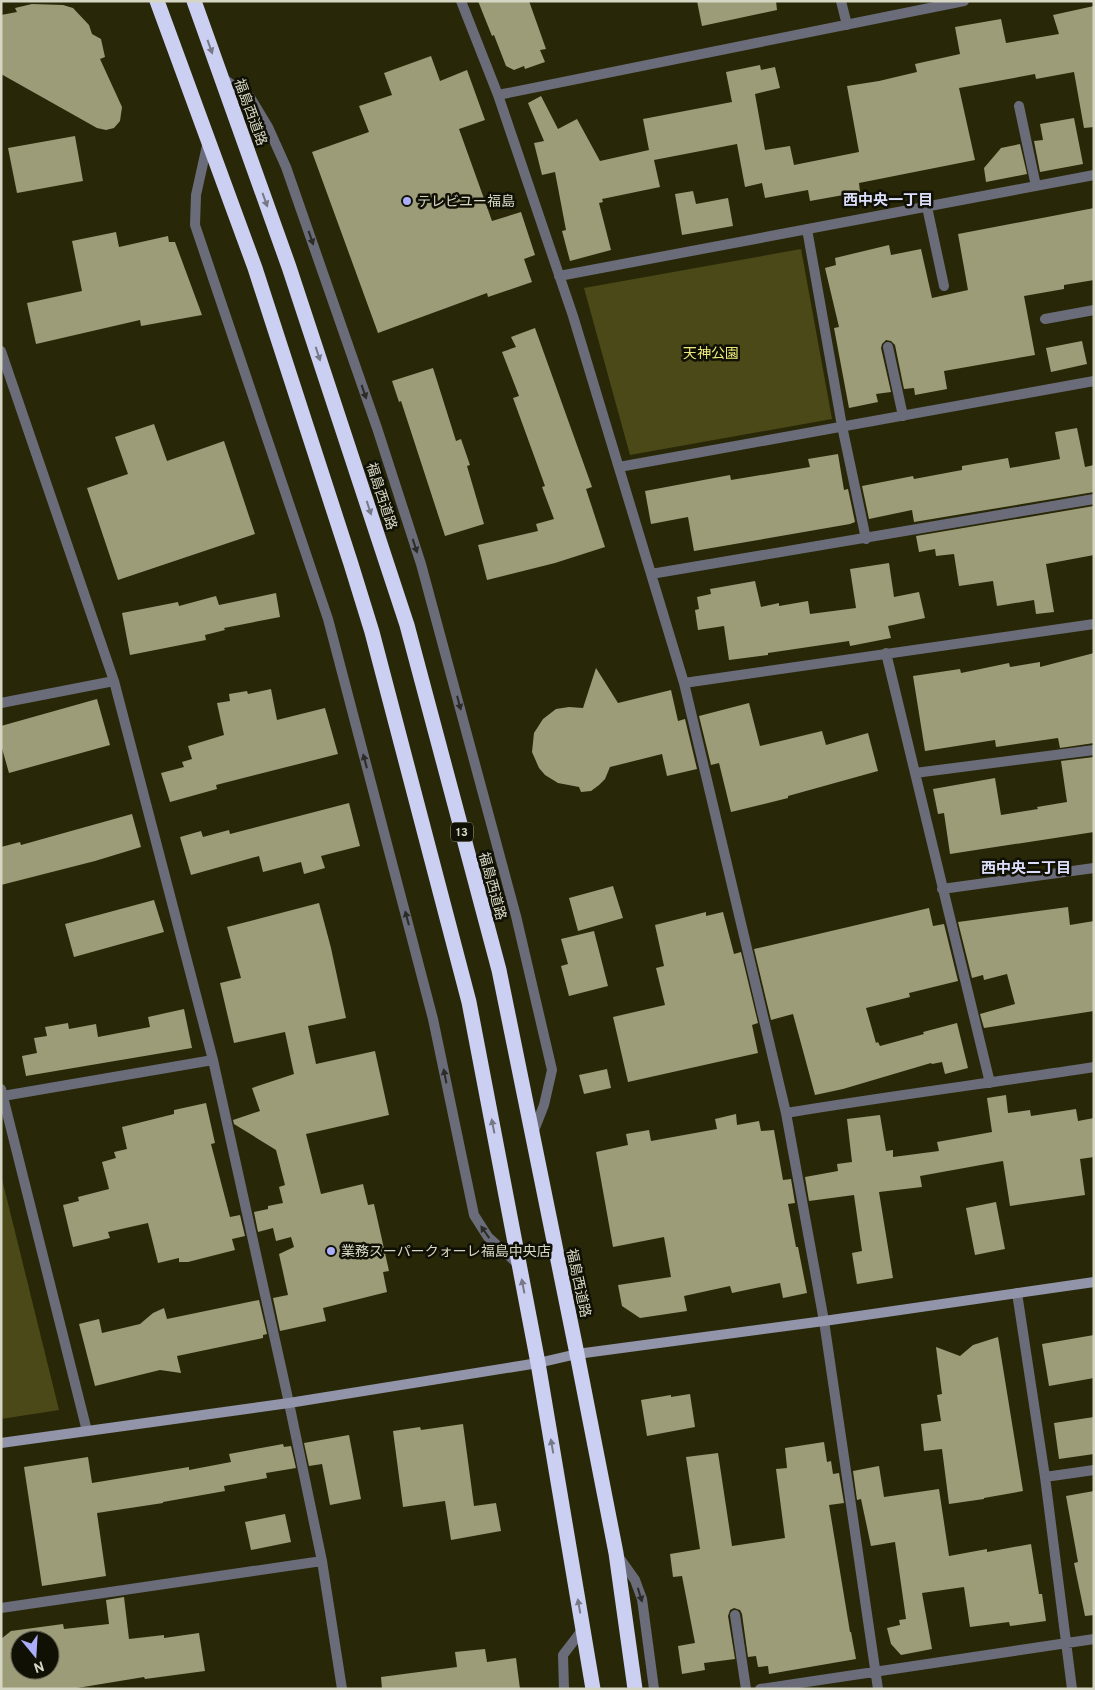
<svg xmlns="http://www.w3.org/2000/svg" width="1095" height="1690" font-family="Overpass,'Noto Sans JP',sans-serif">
	<rect width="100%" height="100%" fill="#282808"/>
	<path fill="#4a4917" d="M801,249l31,170 -202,36 -46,-167z
		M1,1175l58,235 -58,9z"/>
	<path fill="#9c9c79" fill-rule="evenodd" d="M478,1h51l17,48 -6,1 5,12 -20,7 -1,-3 -10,4 -8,-4 -12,-31 -2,1z
		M697,1h79l1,9 -75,16z
		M32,4l31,1 10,3 16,17 3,9 9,5 4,18 -5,2 22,48 -2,14 -6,7 -8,2 -9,-2 -96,-54v-59l16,-3 -2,-4z
		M1094,6v121l-10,1 -10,-56 -38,7 -1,-5 -76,14 16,72 -116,23 1,9 -50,9 -2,-11 -43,8 -3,-15 -17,4 -8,-43 -83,16 6,27 -58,12 1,3 -4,1 12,47 -41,11 -8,-30 4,-1 -11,-58 -13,3 -8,-32 10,-2 -16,-38 13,-7 17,33 19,-10 23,42 49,-11 -6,-31 89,-17 -6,-30 34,-7 1,5 14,-3 5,21 -25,6 10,56 25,-4 4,19 65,-13 -12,-66 32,-5 38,-9 -2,-8 45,-10 -5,-27 46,-8 5,24 53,-9 -6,-19z
		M431,56l9,25 27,-11 18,50 -26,9 33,92 29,-9 14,43 -11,4 8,23 -44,15 -1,-4 -109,40 -66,-181 57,-20 -10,-26 33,-11 -8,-22z
		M1074,118l9,46 -43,8 -6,-31 9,-1 -3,-16z
		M75,136l8,45 -66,12 -9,-45z
		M1020,144l7,30 -41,8 -2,-14 17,-20z
		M693,191l3,13 32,-6 5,28 -51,9 -7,-41z
		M1094,208v72l-30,5v4l-40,7 11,59 -91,16 3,18 -32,6 -1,-7 -10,1 -9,-44 -4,-4 -5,-1 -4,4 -1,4 10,44 -15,2 2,8 -29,6 -15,-80 5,-1 -14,-59 11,-3 -1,-7 54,-13 2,10 30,-6 11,49 36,-8 -10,-56z
		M116,232l3,15 49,-11 1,6h6l27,73 -61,11 -1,-6 -104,24 -9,-41 55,-12 -10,-50z
		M535,328l57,159 -6,2 19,58 -50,16 -68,17 -9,-35 60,-14 -2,-7 18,-5 -12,-32 3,-1 -32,-88 6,-2 -17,-44 14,-5 -5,-10z
		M1082,341l5,23 -36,8 -5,-24z
		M433,368l23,73 5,-2 9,26 -3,1 17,58 -39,12 -44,-135 -2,1 -7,-21z
		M154,424l13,37 57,-20 31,93 -137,46 -31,-92 41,-14 -13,-37z
		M1077,428l8,39 9,-2v27l-180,30 -2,-12 -43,9 -7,-33 51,-10 1,3 48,-9v-4l46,-8 2,10 50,-9 -5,-27z
		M838,454l6,36 4,-1 7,33 -5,2 -156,27 -6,-34 -37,7 -6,-33 85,-16 1,5 79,-13 -2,-8z
		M1094,506v49l-48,9 8,48 -18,2 -2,-14 -37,6 -4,-25 -34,5 -5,-32 -18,2 -1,-7 -16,3 -3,-16z
		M889,563l5,34 25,-5 6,26 -37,8 3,12 -41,8 -1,-5 -81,12v2l-39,5 -5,-34 -26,4 -3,-20 4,-1 -2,-12 14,-3 -1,-5 45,-8 6,26 18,-4v3l29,-5 2,13 46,-6 -6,-39z
		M276,593l4,24 -56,11 1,2 -20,5 1,5 -76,15 -8,-42 56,-11 1,4 37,-10 3,9z
		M1094,653v90l-34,5 -2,-10 -62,9 -1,-7 -70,11 -12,-75 47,-7 1,4 48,-10 1,4 30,-5v5z
		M596,668l22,35 53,-13 7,31 7,-2 12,50 -30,7 -5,-22 -52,13 -5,12 -6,6 -8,6 -10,1 -2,-5 -21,-4 -13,-8 -6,-7 -7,-16 2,-19 9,-14 13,-10 13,-2 14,1z
		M271,689l6,31 48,-12 13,46 -122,31 1,4 -47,13 -9,-29 23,-6 -2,-5 10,-3 -4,-13 36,-11 -7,-32 13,-2 -1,-7 18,-3 1,3z
		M97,699l13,46 -101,28 -8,-28v-19z
		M749,703l11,43 62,-15 4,14 42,-12 10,38 -90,25v2l-57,14 -12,-49 -8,2 -12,-49z
		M1094,757v75l-144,22 -6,-41 -6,1 -5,-25 62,-11 6,37 37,-6 -1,-2 30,-5 -6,-41z
		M349,803l11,43 -39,10 4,12 -21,6 -3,-12 -38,10 -4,-16 -68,19 -11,-38 21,-6 2,6 26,-7 1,4z
		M132,814l9,33 -46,14 -94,24v-38l19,-5 1,3z
		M613,886l10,32 -45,13 -9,-33z
		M154,900l10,32 -90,25 -9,-33z
		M319,903l12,45 15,70 -38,8 8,38 59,-13 14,64 -83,19 15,60 42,-10 5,21 6,-1 15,67 -6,1 4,20 -64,16 3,13 -46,10 -7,-33 15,-3 -9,-41 15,-7 -3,-10 -15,4 -3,-13 -15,4 -4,-20 14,-3v-3l15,-3 -4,-16 6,-2 -9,-35 -42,-26 -1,-4 27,-9 -8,-23 42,-14 -9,-42 -51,11 -14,-60 21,-5 -14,-51z
		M1068,907l2,18 24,-4v90l-110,17 -4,-14 35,-10 -8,-30 -23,6 -1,-5 -11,3 -14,-56z
		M929,908l4,18 11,-2 14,57 -49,12 1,4 -44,11 10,35 2,-1 2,4 44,-12 -1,-2 34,-9 11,45 -23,6 -3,-12 -10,2 -1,-1 -88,26 -28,6 -22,-81 -22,6 -17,-71z
		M706,912v4l17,-4 11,42 7,-2 17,71 -6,2 6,28 -130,29 -15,-65 52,-12 -9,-37 8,-2 -9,-41z
		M594,931l14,55 -39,10 -8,-30 7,-2 -7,-25z
		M184,1009l8,39 -166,28 -4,-20 15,-3 -3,-15 13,-2 -2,-9 23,-4 1,6 27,-5 2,13 52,-10 -2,-10z
		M607,1069l4,19 -27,6 -5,-19z
		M1006,1095l2,18 22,-3 1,6 45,-7 2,12 16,-3v39l-14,2 5,36 -75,11 -7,-45 -83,15 2,11 -43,5 14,86 -36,6 -5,-31 10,-2 -8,-56 -45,6 -4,-24 33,-6 -1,-7 15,-2 -5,-43 33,-4 6,36 7,-1v7l46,-6 -2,-9 55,-10 -5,-34z
		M206,1103l9,40 -4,1 19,73 10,-2 5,21 -13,3 3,11 -47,12h-9v-4l-21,5 -10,-40 -40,9 2,6 -37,9 -10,-42 16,-4 -1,-4 31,-8 -7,-27 14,-4 -2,-6 13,-3 -5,-22 52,-13v-4z
		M736,1114l1,11 22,-4 2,10 13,-1 9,50 8,-1 4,24 -7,1 8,43h2l9,46 -24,5 -3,-15 -48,10 -2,-7 -46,10 3,15 -47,7 -18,-12 -4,-21 53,-8 -7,-40 -51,10 -17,-95 32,-7 -2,-11 23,-4 2,11 66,-12 -2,-10z
		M996,1202l9,47 -30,6 -9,-47z
		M259,1300l8,34 -4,1v3l-86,18 4,17 -21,-3 -65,16 -16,-62 20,-5 3,14 38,-9 13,-11 11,-5 3,11z
		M1094,1335v43l-45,8 -7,-42z
		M998,1337l25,154 -39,7v1l-35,5 -7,-55 -18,2 -3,-27 20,-3 -4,-26 5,-1 -6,-47 24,9 13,-11z
		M690,1394l5,33 -48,9 -6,-36 30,-5v2z
		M1094,1417v37l-35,5 -5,-36z
		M463,1424l11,82 22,-3 5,28 -50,9 -6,-39 -42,6 -10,-76 27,-4 1,3z
		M349,1435l12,64 -31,6 -8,-41 -13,2 -5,-23z
		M824,1442l3,20 4,-1 2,13 6,-1 5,30 -15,2 21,127h1l5,27 -87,15 -1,-8 -10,1 -2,-11 -8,1 -6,-43 -2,-4 -6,-2 -4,2 -2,6 7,43 -31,4 1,7 -23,4 -4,-28 17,-3 -13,-67 -9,1 -3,-23 30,-5 -14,-92 32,-4 14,93 53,-8 -9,-69 11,-1 -2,-20z
		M283,1444l1,3 7,-1 5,22 -30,5 1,5 -43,8 1,5 -62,11v1l-66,10 9,63 -64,10 -18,-119 64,-10 4,26 97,-16v3l42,-8 -2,-8z
		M879,1466l5,31 55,-8 10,67 38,-7v3l44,-8 8,50h3l4,27 -36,5 -1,-4 -39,5 -6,-40 -42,6 10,56 -31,6 -10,-11 -4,-16 13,-3 -1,-5 7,-1 -11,-77 -24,4 -10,-47 -4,1 -4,-29z
		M1094,1491v124l-9,1 -11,-53 4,-1 -12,-66z
		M285,1514l6,28 -40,8 -6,-28z
		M124,1597l5,42 35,-4v3l35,-5 6,38 -60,8 -1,-2 -73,12h-70v-50l10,-8 52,-7 1,5 45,-5 -3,-24zM20,1640h30v30h-30z
		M485,1649l2,13 29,-4 4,31h-138l-1,-12 76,-10 -2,-15z"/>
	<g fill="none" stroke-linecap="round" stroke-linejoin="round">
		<path stroke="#6b6c7a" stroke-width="10" d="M461,1l37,94 75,221 111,367 102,430 38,208 54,368
			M841,1l6,24
			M222,78l28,19 18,30 18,40 91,261 44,136 95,352 36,154 -8,35 -11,28
			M498,95l466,-94
			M1019,106l17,80
			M208,141l-12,54 -1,30 133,394 105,400 41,196 14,22 31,28
			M927,207l17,79
			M807,229l35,197 24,113
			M559,276l535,-101
			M1045,319l49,-9
			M888,347l15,69
			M1,351l113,330 99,379 76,343 33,158 20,128
			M619,467l475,-86
			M651,574l443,-75
			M886,653l104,430
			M684,683l410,-59
			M1,703l113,-22
			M915,773l179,-23
			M942,889l152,-21
			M1,1089l86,342
			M3,1096l210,-36
			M786,1113c102,-17 205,-30 308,-46
			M1017,1293l28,184 27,212
			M1045,1477l49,-7
			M618,1556l17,24 7,19 12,90
			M1,1608l321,-47
			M735,1615l11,74
			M564,1689l-1,-34 20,-26
			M760,1689l334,-50"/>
		<path stroke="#9294aa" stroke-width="10" d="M1,1443l288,-40 249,-40 39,-9 247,-33 270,-39"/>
		<path stroke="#cbcff2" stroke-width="15" d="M157,1l98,267 96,296 21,68 97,370 69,361 55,326
			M194,1l95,266 118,358 92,345 78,384 39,199 19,136"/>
	</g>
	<defs><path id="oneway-solid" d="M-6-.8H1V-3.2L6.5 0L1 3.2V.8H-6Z" transform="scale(1.25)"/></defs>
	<g fill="#777987">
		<use href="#oneway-solid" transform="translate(210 47) rotate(70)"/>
		<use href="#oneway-solid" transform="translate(265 200) rotate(70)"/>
		<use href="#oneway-solid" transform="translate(318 354) rotate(72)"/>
		<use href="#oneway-solid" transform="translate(369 508) rotate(72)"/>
		<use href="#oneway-solid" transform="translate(493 1126) rotate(-101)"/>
		<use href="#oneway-solid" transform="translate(523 1286) rotate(-101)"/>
		<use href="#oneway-solid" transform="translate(552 1446) rotate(-100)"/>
		<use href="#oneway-solid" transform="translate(579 1606) rotate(-100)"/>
	</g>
	<g fill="#2b2c27">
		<use href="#oneway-solid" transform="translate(311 238) rotate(71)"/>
		<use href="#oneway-solid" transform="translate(364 392) rotate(71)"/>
		<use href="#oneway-solid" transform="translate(415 546) rotate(72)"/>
		<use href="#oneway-solid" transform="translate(459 703) rotate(75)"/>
		<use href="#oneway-solid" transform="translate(365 761) rotate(-105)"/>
		<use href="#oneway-solid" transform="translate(407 918) rotate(-105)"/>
		<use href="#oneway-solid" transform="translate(445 1076) rotate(-101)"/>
		<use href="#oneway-solid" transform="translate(485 1232) rotate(-125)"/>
		<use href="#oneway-solid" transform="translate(640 1595) rotate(73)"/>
	</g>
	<g fill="#abaffb" stroke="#101004" stroke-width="2">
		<circle cx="407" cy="201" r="5"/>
		<circle cx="331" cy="1251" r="5"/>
	</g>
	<g text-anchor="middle" stroke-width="5" stroke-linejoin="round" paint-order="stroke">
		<rect fill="#101004" stroke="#9b9b8a" stroke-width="1" x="451" y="822.5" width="22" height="19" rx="4"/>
		<g font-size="12" font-weight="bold" fill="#d6d6c4">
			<text x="462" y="836">13</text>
		</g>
		<g font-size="14" fill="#d6d6c4" stroke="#101004">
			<text transform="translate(251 112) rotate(70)" y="5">福島西道路</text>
			<text transform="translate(382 496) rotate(72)" y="5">福島西道路</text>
			<text transform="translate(493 886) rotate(75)" y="5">福島西道路</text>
			<text transform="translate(579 1283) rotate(78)" y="5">福島西道路</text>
		</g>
		<g font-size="14" fill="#d6d6c4" stroke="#101004" text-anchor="start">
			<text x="417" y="206">テレビユー福島</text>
			<text x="341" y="1256">業務スーパークォーレ福島中央店</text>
		</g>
		<g font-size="14" fill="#eae979" stroke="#101004">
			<text x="711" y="358">天神公園</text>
		</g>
		<g font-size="15" font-weight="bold" fill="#dbdefb" stroke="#101004">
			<text x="888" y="205">西中央一丁目</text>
			<text x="1026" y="873">西中央二丁目</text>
		</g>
	</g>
	<rect width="1095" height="1690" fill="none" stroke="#d6d6c4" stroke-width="5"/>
	<g transform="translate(35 1655) rotate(162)"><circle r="24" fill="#101004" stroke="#5f5f51"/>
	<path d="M0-4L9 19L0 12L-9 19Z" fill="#abaffb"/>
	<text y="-8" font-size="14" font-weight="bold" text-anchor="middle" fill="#d6d6c4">N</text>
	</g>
</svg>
